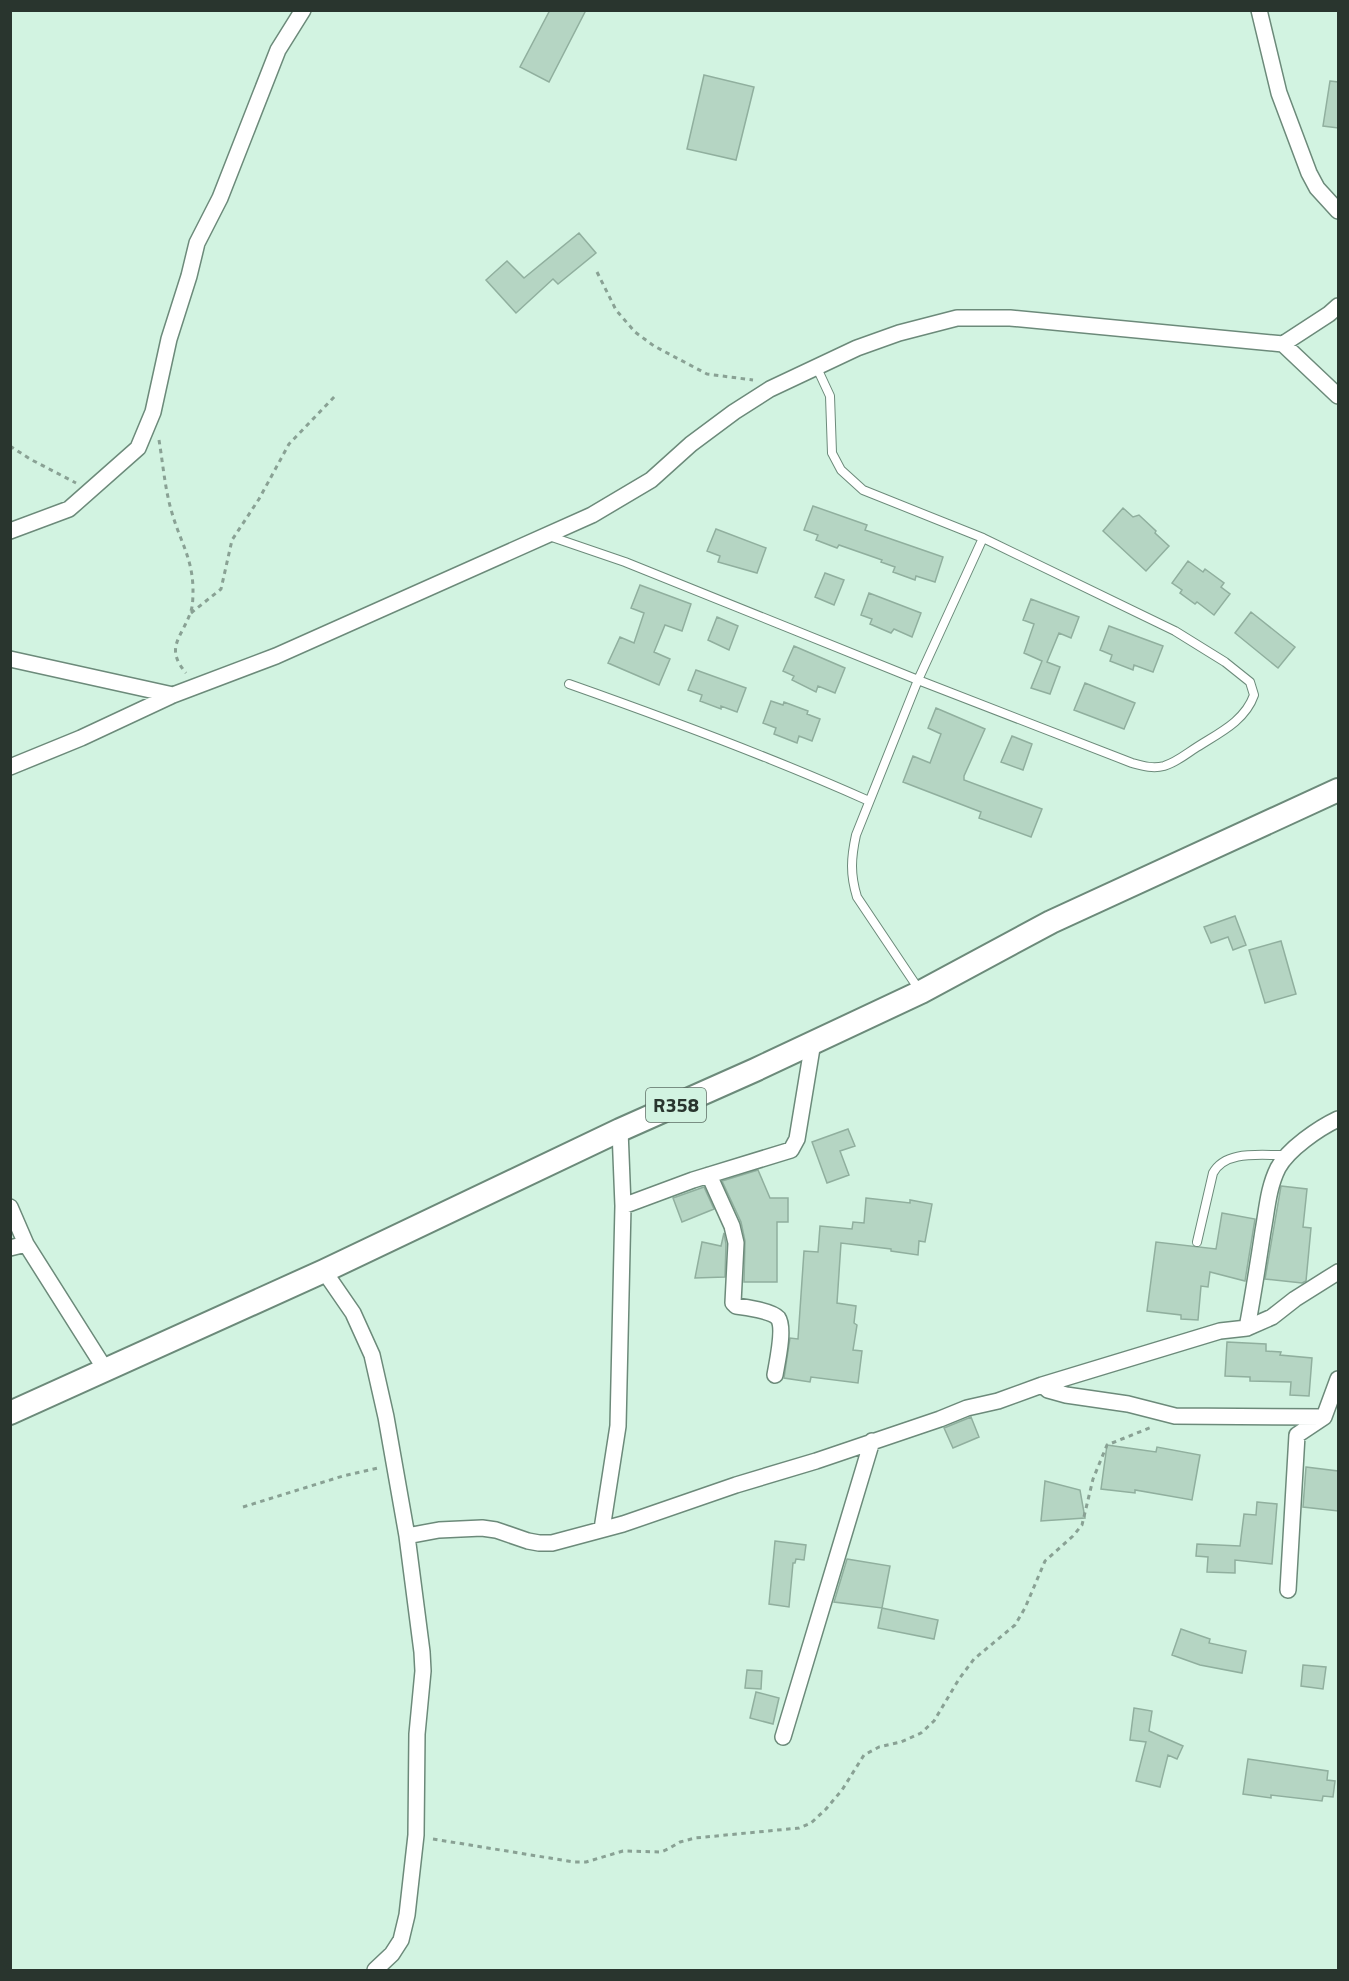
<svg xmlns="http://www.w3.org/2000/svg" width="1349" height="1981" font-family="'Titillium Web',sans-serif">
	<rect width="100%" height="100%" fill="#d2f3e1"/>
	<path fill="#b5d5c3" stroke="#90af9e" stroke-width="1.5" d="M550,10h36l-37,72 -29,-15z
		M704,75l50,12 -18,73 -49,-11z
		M1330,81l8,1v46l-15,-2z
		M579,233l17,20 -38,31 -5,-5 -37,34 -30,-33 21,-19 17,17z
		M813,506l54,19 -2,5 78,27 -8,25 -19,-6 -1,4 -22,-8 2,-5 -14,-5 1,-2 -43,-15 -2,3 -21,-8 2,-5 -14,-5z
		M1123,508l10,9 6,-2 17,16 -1,2 14,13 -23,25 -43,-40z
		M716,529l50,19 -9,25 -39,-11 2,-6 -13,-5z
		M1188,561l15,11 2,-3 19,14 -3,4 9,7 -16,21 -17,-13 -2,2 -15,-11 2,-3 -10,-7z
		M825,573l19,7 -10,25 -19,-8z
		M640,585l51,19 -9,27 -17,-6 -11,27 16,7 -11,26 -51,-22 12,-26 14,6 10,-30 -13,-5z
		M869,593l52,20 -9,24 -18,-8 -3,4 -21,-9 2,-5 -11,-4z
		M1031,599l48,18 -8,21 -12,-5 -12,29 13,5 -10,27 -19,-6 11,-27 -18,-8 10,-29 -11,-4z
		M1251,612l44,35 -17,21 -43,-35z
		M717,617l21,9 -9,24 -21,-10z
		M1109,626l54,20 -10,26 -19,-7 -1,5 -23,-9 2,-6 -12,-5z
		M794,646l51,22 -10,25 -17,-7 -2,6 -24,-12 2,-4 -11,-5z
		M696,670l50,18 -9,24 -16,-6v3l-21,-8 2,-6 -14,-5z
		M1085,683l50,20 -11,26 -50,-19z
		M771,701l12,4 1,-3 24,9 -1,3 13,5 -8,22 -13,-5 -2,7 -23,-9 2,-6 -13,-5z
		M936,708l49,21 -21,47v4l78,29 -11,28 -52,-19 2,-6 -78,-30 10,-26 17,7 11,-29 -13,-6z
		M1012,736l20,8 -9,26 -22,-8z
		M1235,916l11,29 -13,5 -5,-13 -17,6 -7,-16z
		M1281,941l15,53 -31,9 -16,-53z
		M848,1129l7,17 -15,5 9,24 -22,8 -15,-41z
		M758,1170l12,28h18v24h-11v60h-33l1,-41 -4,-19 -19,-41z
		M1281,1186l26,3 -4,38 8,1 -5,53 -4,2 -37,-4z
		M704,1187l10,22 -32,13 -9,-24z
		M866,1198l44,5v-3l22,4 -7,38 -6,-1 -1,14 -27,-4v-2l-50,-6 -4,60 19,3 -2,17 3,2 -4,25 9,1 -4,32 -47,-6 -1,5 -26,-4 6,-40 8,1 6,-88 14,1 2,-26 32,3 1,-7 11,1z
		M1222,1213l33,6 -10,62 -35,-9 -2,15 -7,-1 -3,34 -17,-1v-4l-34,-4 9,-69 60,7z
		M724,1233l2,11 -1,33 -30,1 7,-36 19,4z
		M1227,1342l39,2v7l15,1 -1,3 32,3 -3,38 -19,-1 1,-13 -41,-1v-4l-25,-1z
		M971,1417l8,20 -26,11 -9,-20z
		M1107,1445l49,7 1,-5 43,8 -8,45 -57,-10v3l-34,-4z
		M1306,1467l32,4v40l-35,-4z
		M1045,1481l35,9 5,28 -44,3z
		M1257,1502l20,2 -5,60 -37,-4v13l-28,-1 1,-15 -12,-1 1,-12 43,2 4,-32 12,1z
		M775,1541l31,4 -2,15 -8,-1 -1,4h-2l-4,44 -20,-3z
		M847,1559l43,7 -8,42 -48,-6z
		M882,1608l56,12 -4,19 -56,-11z
		M1181,1629l29,10 -1,4 37,8 -4,22 -42,-8 -28,-10z
		M1303,1665l23,2 -3,22 -22,-3z
		M747,1670l15,1 -1,18 -16,-1z
		M756,1692l23,6 -6,26 -23,-6z
		M1134,1708l18,3 -3,20 34,15 -6,13 -9,-4 -8,32 -24,-6 10,-39 -16,-2z
		M1248,1759l80,12 -1,9 8,1 -2,16 -10,-1 -1,5 -51,-6v3l-28,-4z"/>
	<g fill="none" stroke-linecap="round" stroke-linejoin="round">
		<g stroke="#6c8a7a" stroke-width="10">
			<path id="lane" d="M549,536l76,26 293,118 214,83c11,3 21,6 32,3 13,-4 22,-12 33,-19 22,-14 48,-26 57,-52l-4,-13 -25,-20 -50,-31 -192,-93 -120,-48 -22,-20 -9,-17 -2,-57 -13,-28
				M569,684c102,36 202,73 300,117
				M920,991l-63,-94c-7,-23 -6,-39 -1,-62l62,-155 65,-142
				M1197,1242l16,-69c13,-24 50,-17 73,-18"/>
		</g>
		<g stroke="#6c8a7a" stroke-width="18">
			<path id="street" d="M1259,10l20,83 30,80 8,15 21,23
				M1283,344l46,-30 9,-8
				M10,531l59,-22 69,-61 15,-36 16,-73 20,-63 8,-33 23,-45 58,-148 25,-40
				M10,659l163,36
				M10,767l71,-29 92,-43 103,-39 316,-141 59,-35 40,-36 43,-32 36,-23 87,-41 42,-15 58,-15h53l273,26 55,52
				M709,1175l23,51 4,17 -3,60 3,3c9,1 36,5 42,12 7,10 -1,45 -3,57
				M623,1206l70,-26 98,-30 6,-11 16,-97
				M10,1207l16,37 79,125
				M10,1248l16,-4
				M324,1271l29,42 19,42 14,62 21,119 15,116 1,19 -6,63 -1,101 -9,80 -6,25 -9,14 -17,16
				M1247,1328c6,-32 11,-64 16,-97 4,-21 5,-43 15,-63 10,-19 41,-40 60,-49
				M1042,1385l6,5 18,5 62,9 47,12 149,1
				M602,1529l16,-103 5,-220 -3,-76
				M407,1536l32,-6 43,-2 14,2 32,11 11,2h13l71,-19 113,-39 80,-24 124,-42 27,-11 31,-7 44,-16 178,-54 27,-3 25,-11 23,-18 43,-27
				M1288,1590l9,-155 27,-18 14,-38
				M783,1737l89,-296"/>
		</g>
		<g stroke="#6c8a7a" stroke-width="26">
			<path id="primary" d="M10,1413l314,-142 296,-141 135,-60 166,-78 130,-70 287,-132"/>
		</g>
		<path stroke="#89a194" stroke-width="3" stroke-dasharray="4.5 4.5" stroke-linecap="butt" d="M597,272l19,38 19,22 19,14 53,28 46,6
			M159,440c4,24 6,50 13,73 8,28 20,44 21,75 0,7 0,17 -2,23 -9,27 -27,36 -5,62
			M10,446l20,13 46,24
			M191,613l30,-24 11,-49 27,-41 30,-55 48,-50
			M243,1507l100,-31 35,-8
			M433,1839l141,23h12l37,-11 38,1 7,-3 12,-7 15,-4 104,-10 12,-5 15,-14 16,-19 22,-35 15,-8 22,-5 20,-9 13,-12 25,-42 15,-20 41,-34 10,-17 20,-47 28,-25 9,-11 11,-46 14,-34 45,-18"/>
		<use href="#lane" stroke="#fff" stroke-width="8"/>
		<use href="#street" stroke="#fff" stroke-width="15"/>
		<use href="#primary" stroke="#fff" stroke-width="22"/>
	</g>
	<g text-anchor="middle" stroke-width="5" stroke-linejoin="round" paint-order="stroke">
		<rect fill="#d2f3e1" stroke="#5c6e64" stroke-width="1.5" x="646" y="1088" width="60" height="34" rx="4.5"/>
		<g font-size="20" font-weight="bold" fill="#29352e">
			<text x="676" y="1112">R358</text>
		</g>
	</g>
	<rect width="1349" height="1981" fill="none" stroke="#29352e" stroke-width="24"/>
</svg>
